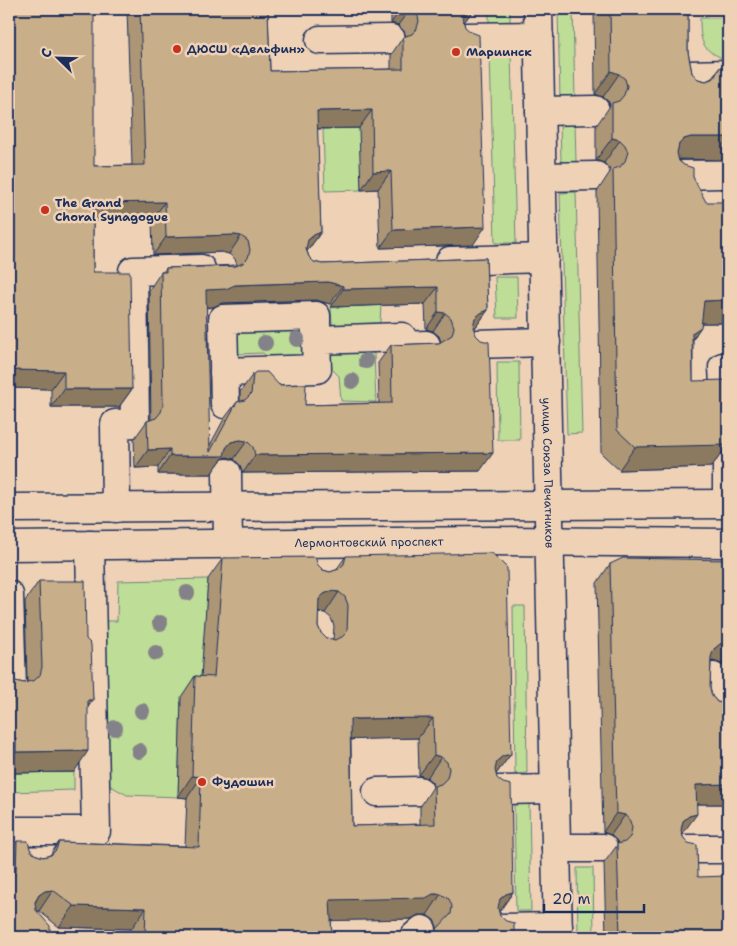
<svg xmlns="http://www.w3.org/2000/svg" width="737" height="946" font-family="'Shantell Sans',sans-serif">
	<rect width="100%" height="100%" fill="#efd2b6"/>
	<filter id="ink" filterUnits="userSpaceOnUse"><feTurbulence type="fractalNoise" baseFrequency=".02" numOctaves="2"/><feDisplacementMap in="SourceGraphic" scale="10" xChannelSelector="R" yChannelSelector="G"/><feConvolveMatrix kernelMatrix="1 2 1 2 8 2 1 2 1" color-interpolation-filters="sRGB"/></filter>
	<g filter="url(#ink)">
		<path fill="#bedd96" stroke="#6c867a" d="M489,9h21v15l-21,1z
			M558,9h15l2,91h-15z
			M700,18h28v42c-25,-9 -28,-15 -28,-42z
			M511,53l5,190h-21l-5,-189z
			M560,122h15l1,40 -15,1z
			M407,126l-46,41v23l-36,1 -2,-62z
			M576,192l6,241 -15,1 -7,-241z
			M495,277h22l1,41h-21z
			M381,305l-1,17 -3,3 -41,2 -4,-4 -1,-16z
			M302,330l3,3 1,23 -38,2 -5,-5 -26,1 1,-19 4,-4z
			M372,350l2,4 2,48 -35,-1 -2,-25 -10,-10 1,-15z
			M497,362h22l1,78h-22z
			M208,579l-8,119h-19l-3,99 -51,-2 -20,-11 -3,-163h13l1,-40z
			M513,606h12l2,167 -12,1z
			M74,772v18l-65,2v-19z
			M529,802l2,109h-15l-2,-108z
			M577,868h16l1,69h-16z"/>
		<g fill="none" stroke-linecap="round" stroke-linejoin="round">
			<g stroke="#1b2f5e" stroke-width="31">
				<g id="minor">
					<path id="s1" d="M538,9l20,928"/>
					<path d="M466,37l73,-1"/>
					<path d="M320,40l71,-1"/>
					<path d="M689,88l-1,-13 40,-1"/>
					<path d="M540,111l55,-1"/>
					<path d="M676,175l45,-1"/>
					<path d="M542,177l54,-1"/>
					<path d="M450,261l94,-3"/>
					<path d="M476,344l70,-2"/>
					<path d="M723,367l2,36"/>
					<path d="M224,372l93,-3 -1,-29 86,-3v9l24,-1"/>
					<path d="M225,404l-2,-85 93,-3v24"/>
					<path d="M227,473l1,71"/>
					<path d="M727,504v-37"/>
					<path d="M116,508l-1,-84 20,-1 -2,-152 68,-2"/>
					<path d="M9,595l3,93h-3"/>
					<path d="M713,677l-1,31h16"/>
					<path d="M496,790l59,-1"/>
					<path d="M377,792l42,-1"/>
					<path d="M9,831h87l-6,-286"/>
					<path d="M556,848h47"/>
					<path d="M683,849h40"/>
					<path d="M499,928l59,-1"/>
					<path d="M414,937l8,-7"/>
				</g>
			</g>
			<g stroke="#1b2f5e" stroke-width="31">
				<g id="major">
					<path d="M9,508l719,-4"/>
					<path id="s2" d="M9,546l483,-5 236,2"/>
				</g>
			</g>
			<use href="#minor" stroke="#efd2b6" stroke-width="28"/>
			<use href="#major" stroke="#efd2b6" stroke-width="28"/>
		</g>
		<g fill="#838289">
			<circle cx="297" cy="339" r="8"/>
			<circle cx="265" cy="343" r="8"/>
			<circle cx="366" cy="361" r="8"/>
			<circle cx="352" cy="381" r="8"/>
			<circle cx="187" cy="593" r="8"/>
			<circle cx="160" cy="623" r="8"/>
			<circle cx="156" cy="653" r="8"/>
			<circle cx="142" cy="711" r="8"/>
			<circle cx="115" cy="728" r="8"/>
			<circle cx="139" cy="751" r="8"/>
		</g>
		<path fill="#ac9676" stroke="#1b2f5e" fill-rule="evenodd" d="M9,9l85,157 38,-1 -5,-156h141l2,62 121,-2v-14l12,-18 3,-1 -2,-5 -6,-6 -7,-2v-14h83l-9,12 -1,1 9,223 -93,3 -2,-59 -17,1 -2,-62 -42,1 4,103 -13,18 -1,1 2,6 5,5 8,2 164,-6 2,52 -13,18 -1,1 6,142 -237,2 -3,-8 -6,-6 -7,-2 -5,2 -11,15h-53v-7l-23,1 -1,-29 13,-18 4,-1 -2,-130 12,-18h2l3,-4 71,-3 -2,-6 -6,-5 -7,-2 -69,3 -1,-35 -59,1v51l39,117 -13,18h-68v-18l-42,-1zM316,300l14,4 1,3 94,-3 1,25 7,2 6,5 2,6 -2,1 -48,2 -13,18 1,40 -74,2 -26,-20 -26,-11 -13,18v9l-3,1 -13,17 -15,28 -3,-139 7,-1 9,-4z
			M594,9h94v43l4,21 6,6 8,2 6,-3 8,-11h8v93h-49l14,17 35,146h-26l-9,17v41l34,70 -5,2 -11,14 -92,3 -18,-17 -4,-261 13,-20 -1,-4 -5,-5 -8,-3v-34l14,-20 -1,-4 -6,-5 -8,-3z
			M346,556l165,198 -15,20 17,118 -14,20 1,4 14,21h-83l6,-8v-3l-3,-6 -7,-5h-9l-7,4 -80,1 1,17h-201v-8l-72,-2 -20,-16h-3l-27,26v-85l8,-11 13,8 4,5 9,3 7,-2 9,-13 126,4 2,-48 -9,-1 3,-100 14,-21 6,1 7,-98 15,-21 95,7 5,5 7,2 6,-2zM318,612l7,1 6,5 3,8 -1,13 -7,-1 -5,-5 -3,-7zM418,738l1,37 8,3 5,4 1,5 -13,20v17l-68,2 -1,-87z
			M728,560v116l-1,-6 -5,-6 -9,-3 -2,1 -1,26 2,8 5,6 9,2h2v100h-32l-13,29 -1,1 16,43 30,60h-122l-2,-74 14,-19 -1,-3 -6,-6 -8,-3 -6,-249 13,-19z
			M39,581l47,58 7,61 -5,7 -14,65 -65,1v-102l1,4 5,6 9,2 3,-1 -2,-81z"/>
		<path fill="#8c7a60" stroke="#1b2f5e" d="M401,9h9l-12,16 -7,-2z
			M467,9h7l-9,12 -7,3z
			M611,71l8,3 -16,23 -8,-3z
			M372,110l-13,18 -55,1 13,-18z
			M691,137h37v23l-53,-1 4,-15 5,-5z
			M612,138l8,2 -16,23 -8,-3z
			M391,171l-13,18 -17,1 12,-18z
			M165,202l-13,18 -71,1 12,-18z
			M485,227l-12,18 -93,3 13,-18z
			M321,232l-13,18 -7,3 7,-13 6,-5z
			M235,235l6,1 -12,18 -7,-2 -69,3 13,-18z
			M328,282l15,4 -13,18 -14,-4 -94,3 -9,4 -20,1 13,-18 29,-5z
			M438,287l-13,17 -94,3 12,-18z
			M728,300v23h-40l16,-22z
			M488,310l-13,18 -7,2 7,-12 6,-5z
			M438,312l7,1 -12,18 -7,-2z
			M701,327l-16,23 7,-17z
			M9,370l55,1 -13,18 -42,-1z
			M64,389h68l-13,18h-68z
			M728,438v14l-1,-1 -5,2 -11,14 -92,3 16,-23z
			M240,440l7,1 -13,18 -7,-2 -5,2 -11,15h-53l12,-18h50l11,-14z
			M170,449l-12,18 -23,1 13,-18z
			M493,453l-13,18 -237,2 12,-18z
			M331,591l8,1 -14,21 -8,-2 2,-12 5,-5z
			M727,642l1,1v12l-6,9 -9,-3 -7,2 8,-14 6,-5z
			M88,700h5l-15,21z
			M433,718l-15,20 -82,2 14,-21z
			M9,738h7l-7,11z
			M88,751l-14,21 -65,1v-10l7,-11z
			M511,754l-15,20 -13,8 14,-21 6,-5z
			M434,755l7,2 -14,21 -8,-3z
			M192,776l9,1 -14,21 -9,-1z
			M728,784v20h-45l13,-19z
			M616,813l9,2 -14,20 -8,-3z
			M697,814l-14,19 -7,2 7,-14 6,-5z
			M53,890l-14,21h-8l8,-16 6,-4z
			M513,892l-14,20 -13,8 14,-21 6,-5z
			M433,894h8l-14,21h-9l-7,4 -96,2 15,-21z
			M74,906l72,2 -15,21 -72,-2z"/>
		<path fill="#c8ae89" stroke="#1b2f5e" fill-rule="evenodd" d="M9,9h85v157l51,-1 -5,-156h128l2,62 133,-2v-32l9,-3 5,-6 2,-7 -2,-8 -5,-4h55l-2,2 -2,9 2,7 6,5 8,3 6,192 -92,3 -2,-59 -18,1 -1,-62 -55,1 4,121 -7,3 -6,5 -2,9 3,8 5,5 8,2 164,-6 2,52 -7,3 -6,5 -2,9 3,8 5,5 8,2 4,111 -238,2 -2,-8 -6,-6 -7,-1 -9,2 -5,6 -2,8h-54v-7l-22,1 -1,-29 9,-3 5,-6 2,-7 -2,-133h5v-4l70,-2 7,-3 5,-5 2,-8 -2,-9 -7,-5 -6,-1 -69,2 -1,-35 -72,1v69h37l2,117h-68v-18l-55,-1zM328,282l15,4v3l95,-2v25l7,1 6,5 3,9 -2,8 -13,8 -48,2 1,58 -87,2 1,-21 -27,1 -12,-13h-11l-3,2 -2,20 -6,6 -8,2 -27,50 -4,-162 20,-1 9,-4z
			M610,9h78v43l4,21 6,6 8,2 8,-3 6,-11h8v70h-37l-7,2 -5,5 -2,9 2,8 5,4 9,3v9l13,25h22v98l-24,1 -3,26 -9,6 1,48 32,-1 3,9v53l-1,3 -92,2 -18,-17 -4,-261 7,-2 5,-6 3,-9 -3,-7 -5,-5 -8,-2v-35l7,-2 5,-6 3,-9 -2,-7 -6,-5 -8,-3z
			M492,553l15,15 4,186 -8,2 -6,5 -2,9 2,8 6,5 8,2 2,107 -7,2 -6,5 -2,9 2,8 6,5 8,2v14h-77v-8l14,-15 1,-8 -3,-7 -8,-5h-8l-7,4 -96,2 2,37h-187l1,-29 -72,-2 -21,-16 -8,1 -6,4 -4,7 1,8 14,16v11h-41v-49h1l1,-15h5l1,-32h11l2,8 4,5 9,3 8,-2 5,-5 3,-8 140,5 2,-70 -9,-1 3,-100 19,1 9,-119 92,-1 3,8 5,5 7,2 9,-3 5,-5 2,-8zM331,591l8,1 6,5 3,8 -1,27 -5,5 -7,3 -9,-2 -5,-5 -3,-7 1,-27 5,-5zM433,718l1,37 7,2 6,5 2,7 -2,9 -6,6 -7,2 1,38 -83,2 -2,-107z
			M623,558l105,2v83l-1,-1 -7,2 -6,5 -3,8 -1,31 2,8 5,6 9,2h2v80l-32,1 1,29 -8,2 -6,5 -2,9 2,7 5,6 9,2 1,32 30,-1v60h-4v1h-104l-3,-93 8,-2 5,-5 2,-9 -2,-7 -5,-6 -9,-2 -6,-249z
			M39,581h46l1,58 5,5 2,56h-5v51l-72,1v-14h-7v-67l1,4 5,6 9,2 11,-3 5,-5 2,-8z
			M9,596l2,63 -2,6z"/>
	</g>
	<g fill="#c8321e" stroke="#efd2b6" stroke-width="2">
		<circle cx="177" cy="49" r="5"/>
		<circle cx="456" cy="52" r="5"/>
		<circle cx="45" cy="210" r="5"/>
		<circle cx="202" cy="782" r="5"/>
	</g>
	<g text-anchor="middle" stroke-width="5" stroke-linejoin="round" paint-order="stroke">
		<g font-size="12" font-weight="bold" fill="#1b2f5e" stroke="#efd2b6" text-anchor="start">
			<text x="187" y="53">ДЮСШ «Дельфин»</text>
			<text x="466" y="56">Мариинск</text>
			<text x="55" y="207">The Grand<tspan x="55" dy="14">Choral Synagogue</tspan></text>
			<text x="212" y="786">Фудошин</text>
		</g>
		<g font-size="12" fill="#1b2f5e" stroke="#efd2b6">
			<text dy="4" stroke="none"><textPath href="#s1" startOffset="464">улица Союза Печатников</textPath></text>
			<text dy="4" stroke="none"><textPath href="#s2" startOffset="360">Лермонтовский проспект</textPath></text>
		</g>
	</g>
	<rect width="737" height="946" fill="none" stroke="#efd2b6" stroke-width="30"/>
	<rect x="15" y="15" width="707" height="916" fill="none" stroke="#1b2f5e" stroke-width="2" filter="url(#ink)"/>
	<g transform="translate(58 58) rotate(293)" stroke="#efd2b6" stroke-width="4" paint-order="stroke">
	<path d="M0-4L9 19L0 12L-9 19Z" fill="#1b2f5e"/>
	<text y="-8" font-size="14" font-weight="bold" text-anchor="middle" fill="#1b2f5e">С</text>
	</g>
	<path d="M544 904v8h100v-8" fill="none" stroke="#1b2f5e" stroke-width="2.5"/>
	<text x="552" y="904" font-size="15" fill="#1b2f5e" stroke="#efd2b6" stroke-width="4" paint-order="stroke">20 m</text>
</svg>
